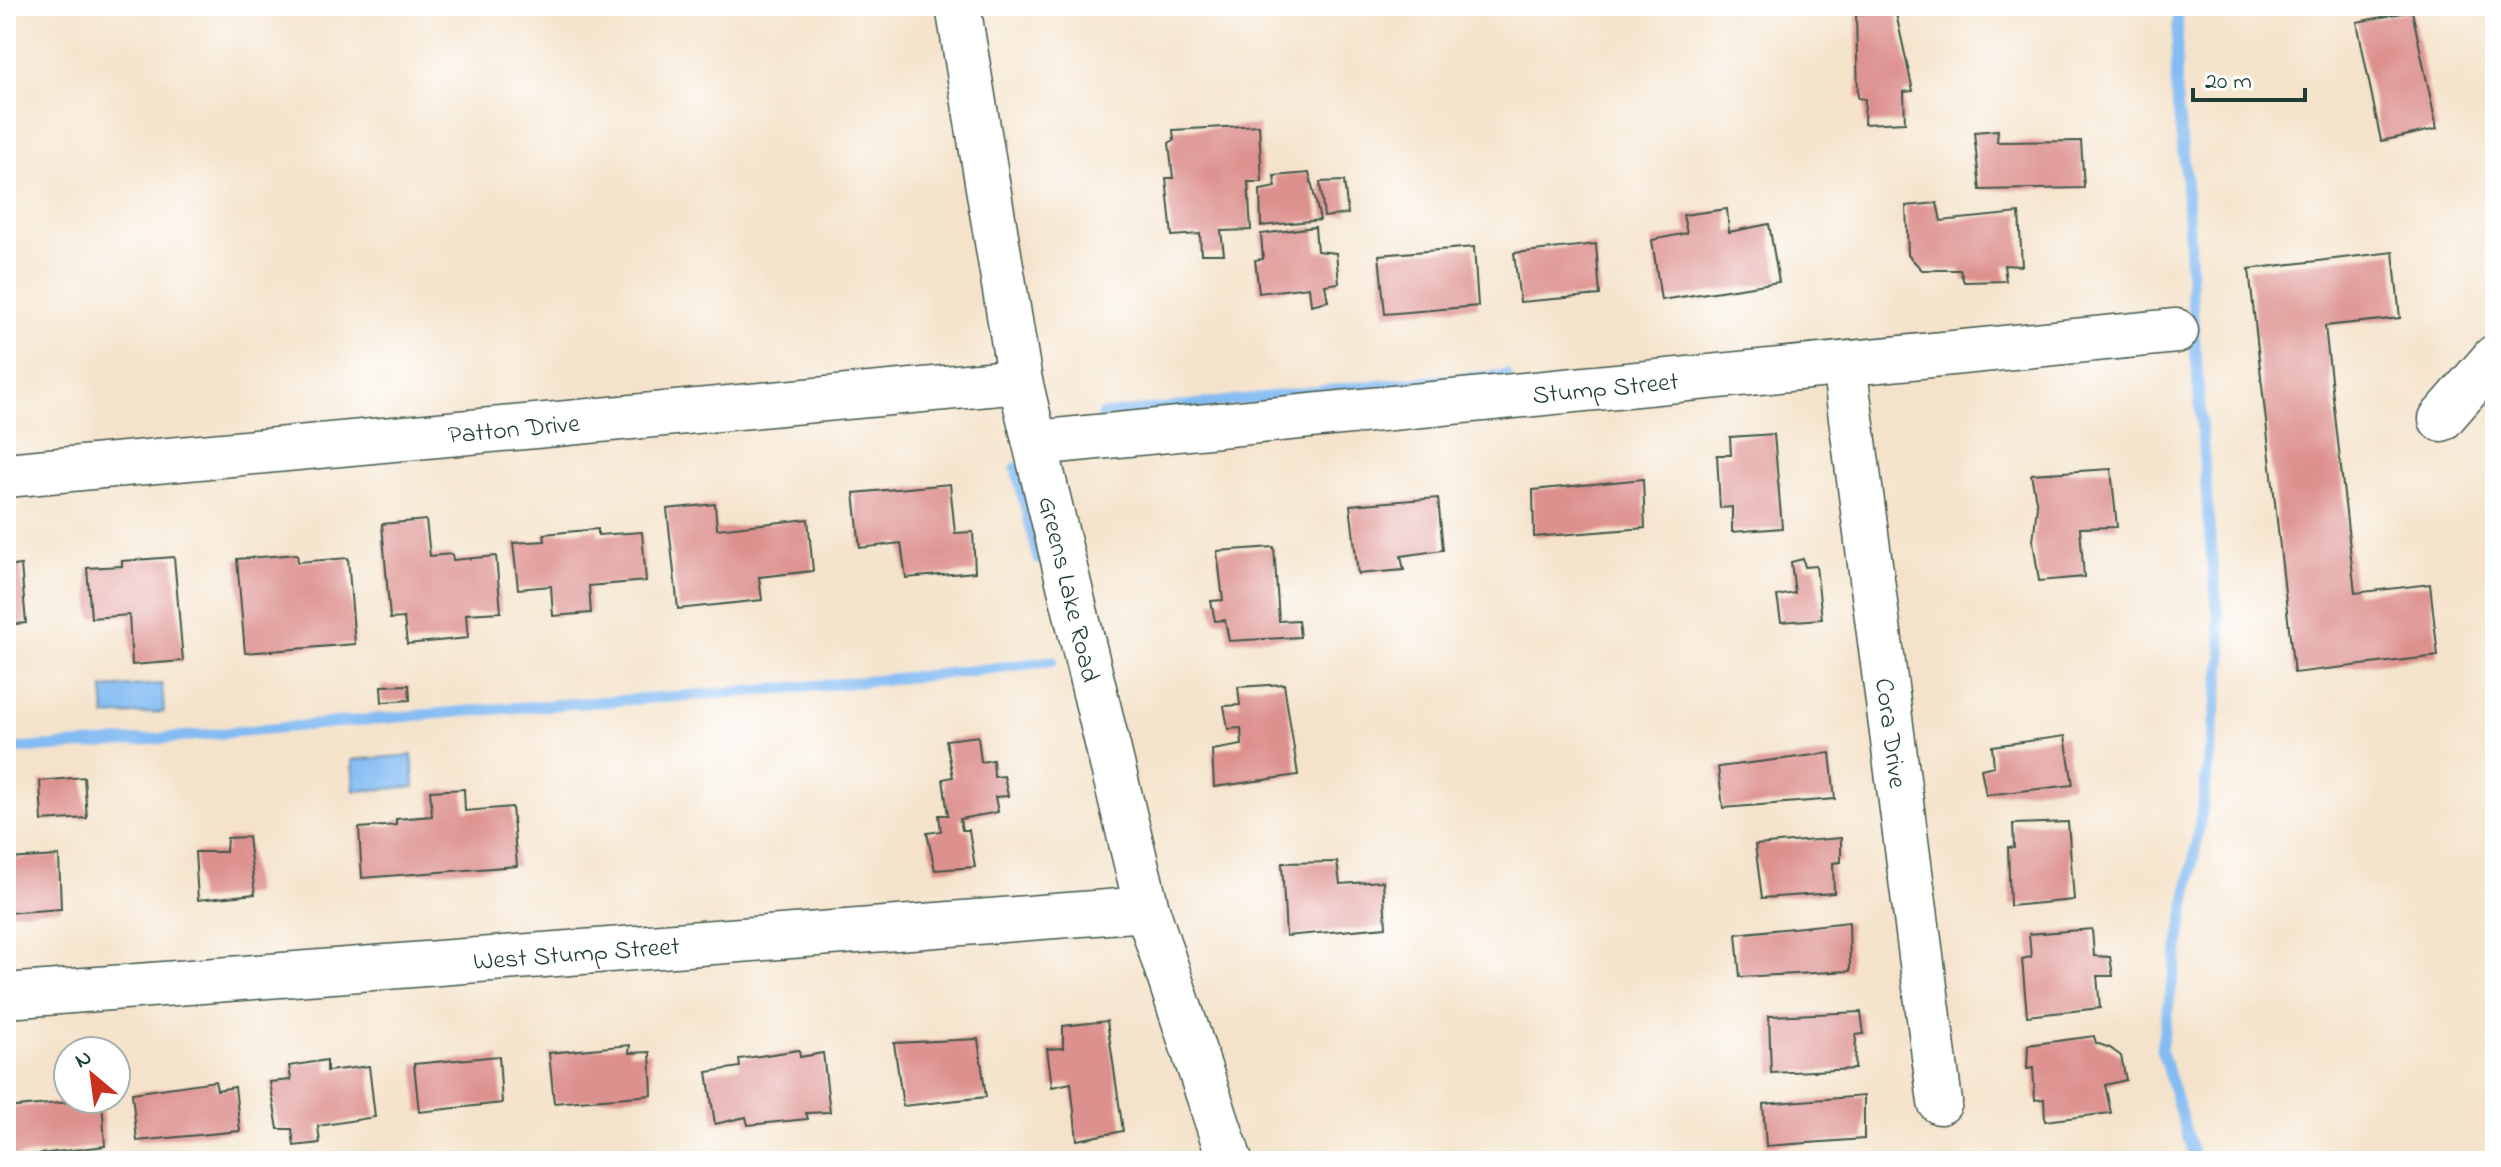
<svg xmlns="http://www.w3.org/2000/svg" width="2501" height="1167" font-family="'Indie Flower',sans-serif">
	<rect width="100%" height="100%" fill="#fff"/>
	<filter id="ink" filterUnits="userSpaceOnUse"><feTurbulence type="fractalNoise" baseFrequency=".0125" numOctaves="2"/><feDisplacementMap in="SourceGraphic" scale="16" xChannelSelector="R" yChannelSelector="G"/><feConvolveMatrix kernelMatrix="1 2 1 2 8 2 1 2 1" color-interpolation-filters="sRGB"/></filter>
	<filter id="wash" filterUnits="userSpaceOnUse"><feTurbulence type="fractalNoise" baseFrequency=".006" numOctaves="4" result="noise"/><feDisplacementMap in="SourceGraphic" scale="32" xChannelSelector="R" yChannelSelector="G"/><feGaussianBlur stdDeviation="1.8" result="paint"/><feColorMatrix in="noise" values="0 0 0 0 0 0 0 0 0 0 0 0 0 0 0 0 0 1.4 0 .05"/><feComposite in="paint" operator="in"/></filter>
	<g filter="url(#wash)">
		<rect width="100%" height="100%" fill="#f4e3ca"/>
		<path fill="#83bbf3" stroke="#517c94" stroke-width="2" d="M162,684l2,28 -59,4 -2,-28z
			M412,755l2,32 -60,4 -2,-31z"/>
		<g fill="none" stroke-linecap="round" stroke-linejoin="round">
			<path stroke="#83bbf3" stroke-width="11" d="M2178,6l-2,87 10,83 7,142 18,233 12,106 -21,153 -41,239 34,112
				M1102,415l266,-29 139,-11
				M1016,468l22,91
				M6,749c151,-7 301,-25 451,-37 198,-15 398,-25 595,-51"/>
		</g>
		<g id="blocks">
			<path fill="#dd918e" d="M1895,9l18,82 -9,1 1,30 -41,2 1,-25 -7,-1 -2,-83z
				M2412,11l25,118 -56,12 -24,-119z
				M1259,125l3,57h-14l3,48 -30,1 3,23h-23l-1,-20 -28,2 -6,-58h7l-4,-35 5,-3 -1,-10z
				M1998,130l-1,12 84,-1 3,47 -104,2 -6,-58z
				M1309,173l11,47 -59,6 -1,-36 16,-3 -2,-11z
				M1344,181l4,33 -24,3 -4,-35z
				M1937,203l4,18 78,-8 3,53 -18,-1 2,16 -42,1 -4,-12h-38l-14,-15 -2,-49z
				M1727,209l2,23 40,-8 10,58 -118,18 -9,-60 35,-7 -4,-18z
				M1315,227l2,24 19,2 3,30 -14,2 3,16 -17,4 -2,-18 -50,6 -4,-33 8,-1 -2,-25z
				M1596,244l4,51 -80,7 -6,-49z
				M1474,247l4,59 -93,8 -6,-59z
				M2393,252l7,66 -75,8 30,267 75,-9 8,72 -144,17 -45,-404z
				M1774,434l8,94 -50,4v-25l-12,1 -3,-53h14l-1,-18z
				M2111,469l6,58 -37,1 4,49 -45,4 -6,-40 4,-35 -6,-32z
				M1643,479l2,49 -111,9 -1,-47z
				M950,484l5,49 18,-1 2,40 -69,6 -5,-35 -41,5 -6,-55z
				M1438,498l5,52 -42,6 3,14 -46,4 -8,-69z
				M715,504l2,25 91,-10 5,52 -54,6 3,23 -84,9 -11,-100z
				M426,520l4,36 22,-2 1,6 43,-4 5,56 -35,2 2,24 -61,6 -3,-26 -14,1 -8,-95z
				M598,529v6l44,-3 4,49 -57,5 2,27 -38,3 -2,-30 -33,3 -5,-46 32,-2 -1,-7z
				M1274,547l5,74 19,-1 2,17 -71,4 -4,-21 -10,1 -4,-20 12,-1 -6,-49z
				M297,554l1,8 50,-4 7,86 -110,9 -8,-94z
				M174,557l9,104 -51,4 -3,-50 -38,3 -4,-50 35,-2v-5z
				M1803,559l2,8 11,-1 6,53 -41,3 -4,-26 18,-3 -4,-31z
				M21,565l5,58 -20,2v-58z
				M1284,684l14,91 -84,12 -2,-37 30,-5 -1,-17 -13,1 -4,-23 16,-1 -2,-18z
				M409,685l1,15 -28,2 -1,-16z
				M978,736l3,26 12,-2 1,17 10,-1 4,20 -13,1 3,15 -38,7 2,11h7l6,37 -40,3 -8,-37 14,-2 -2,-16h9l-5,-36 10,-2 -7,-37z
				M2065,736l8,49 -87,10 -5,-26 13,-3 -2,-20z
				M1830,753l5,46 -112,9 -5,-41z
				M84,777l3,41 -45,3 -2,-40z
				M464,789l1,22 47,-4 5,59 -155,12 -3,-50 37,-3v-6l36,-3 -2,-25z
				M2068,822l6,78 -64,6 -2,-59 6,1 -1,-24z
				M248,837l7,57 -57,6 -3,-48h31l1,-14z
				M1841,838v24l-8,1 1,30 -72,5 -7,-53z
				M59,856l2,53 -55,4v-54z
				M1337,862l3,22 43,-3 3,46 -100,9 -4,-73z
				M1849,922l1,49 -110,6 -4,-43z
				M2092,929l2,27 16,1 3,19h-16l3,32 -73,8 -5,-57 9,-2 -2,-23z
				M1861,1012l3,22 -8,1 -1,34 -84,4 -2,-57z
				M1107,1021l16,110 -46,9 -6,-57 -19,4 -5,-38 16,-1v-22z
				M2094,1036l2,7 14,5 11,8 5,24 -21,5 6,28 -66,8 -1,-22 -9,1 -2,-32 -6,1 1,-24z
				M978,1039l8,58 -83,9 -9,-63z
				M630,1045l-1,8 21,-1 2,43 -98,8 -5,-50z
				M799,1050l1,7 23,-4 7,59 -24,1 2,6 -60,6 -2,-8 -31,7 -8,-52 33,-5 -1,-8z
				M499,1056l3,47 -83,9 -5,-48z
				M327,1060v11l42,-5 6,51 -57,9 2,17 -26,3 -2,-17h-14l-8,-47 21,-2 -2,-14z
				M215,1081l2,9 18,-3 5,44 -103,10 -5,-48z
				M1864,1096v43l-98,7 -3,-42z
				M102,1099l3,47 -99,12v-50z"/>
		</g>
	</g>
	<g filter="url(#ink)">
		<use href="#blocks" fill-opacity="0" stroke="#3f564a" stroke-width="2"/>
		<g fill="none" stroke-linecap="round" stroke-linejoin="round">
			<g stroke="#3f564a" stroke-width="47">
				<g id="street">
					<path id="s1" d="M1844,364l96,738"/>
					<path d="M2441,419l54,-62"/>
					<path id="s2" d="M1036,443l1140,-112"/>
					<path id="s3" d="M6,475l1014,-94"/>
					<path id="s4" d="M6,996l1141,-87"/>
				</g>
			</g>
			<g stroke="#3f564a" stroke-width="47">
				<g id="secondary">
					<path id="s5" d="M958,6l62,375 127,528 83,252"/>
				</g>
			</g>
			<use href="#street" stroke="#fff" stroke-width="44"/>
			<use href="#secondary" stroke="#fff" stroke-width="44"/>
		</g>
	</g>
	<g text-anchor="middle" stroke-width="6" stroke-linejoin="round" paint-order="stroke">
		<g font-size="26" fill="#1f3d34" stroke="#fff">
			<text dy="9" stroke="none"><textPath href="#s2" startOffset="572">Stump Street</textPath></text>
			<text dy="9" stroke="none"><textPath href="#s3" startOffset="510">Patton Drive</textPath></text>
			<text dy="9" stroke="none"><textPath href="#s5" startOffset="594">Greens Lake Road</textPath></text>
			<text dy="9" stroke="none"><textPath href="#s1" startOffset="372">Cora Drive</textPath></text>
			<text dy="9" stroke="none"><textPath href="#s4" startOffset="572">West Stump Street</textPath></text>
		</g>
	</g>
	<rect width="2501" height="1167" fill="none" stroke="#fff" stroke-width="32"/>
	<g transform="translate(92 1075) rotate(331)"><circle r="38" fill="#ffffff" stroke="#a5b1ae" stroke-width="2"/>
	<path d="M0-6L14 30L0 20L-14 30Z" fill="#c8321e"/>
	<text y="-12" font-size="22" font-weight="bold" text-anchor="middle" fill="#1f3d34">N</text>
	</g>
	<path d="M2193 88v12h112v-12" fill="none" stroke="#1f3d34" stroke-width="4"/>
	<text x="2205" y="88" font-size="24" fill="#1f3d34" stroke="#ffffff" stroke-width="6" paint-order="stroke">20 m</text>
</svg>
